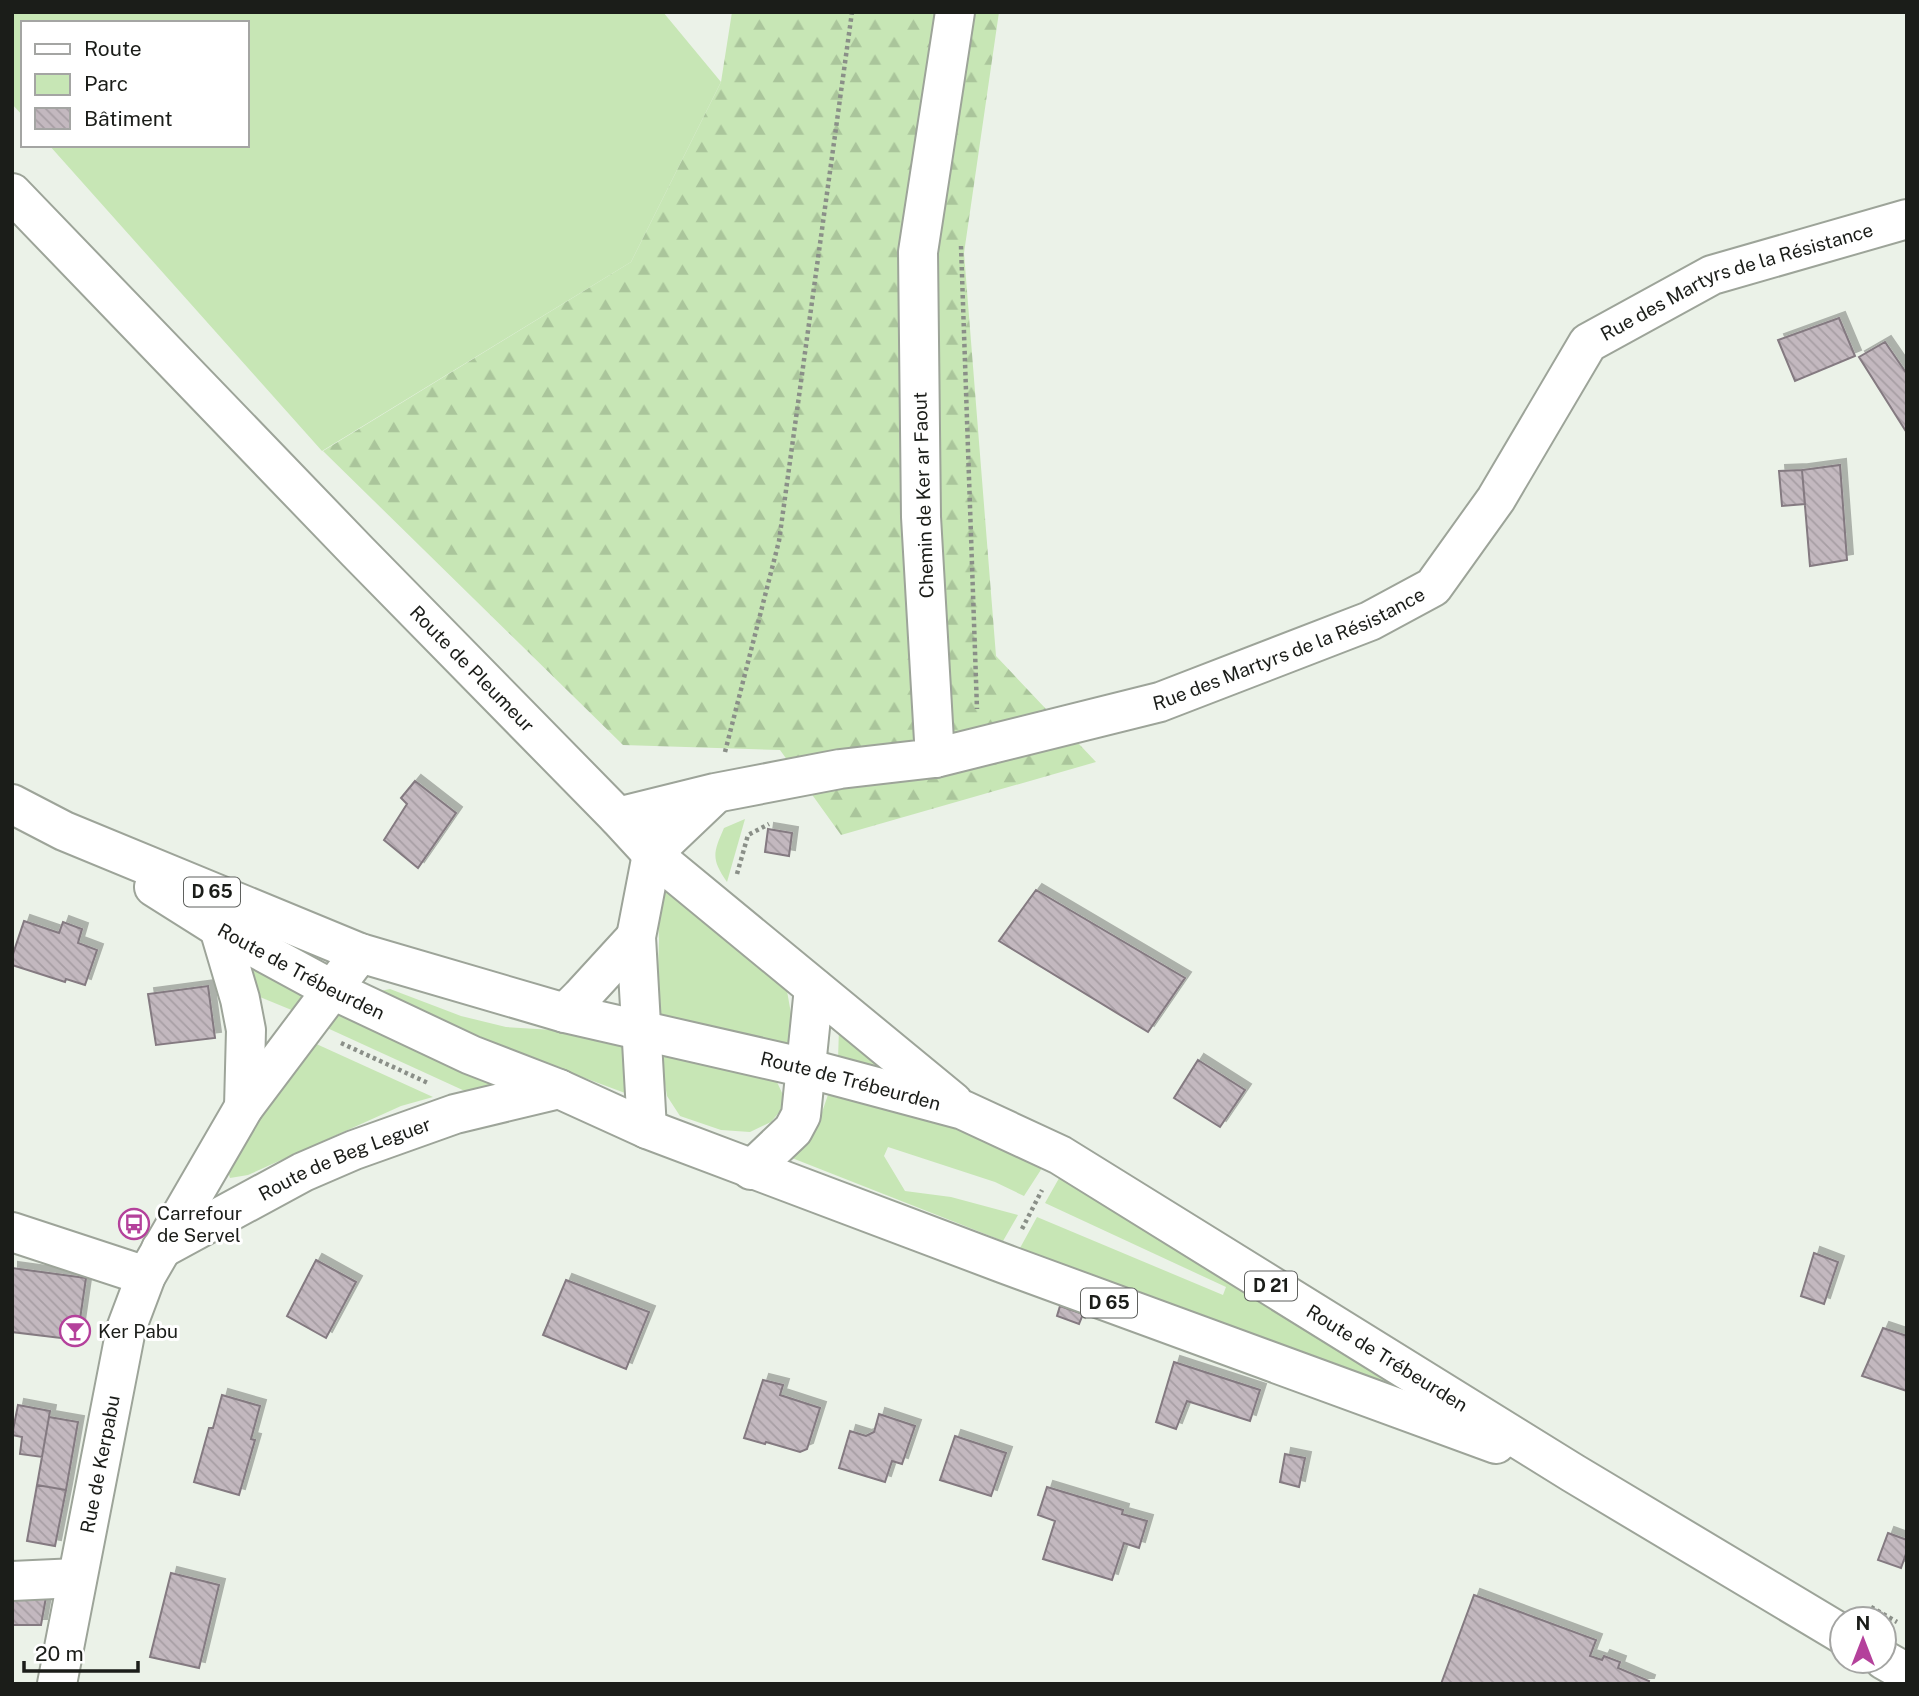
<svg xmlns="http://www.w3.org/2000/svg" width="1919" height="1696" font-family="'Public Sans',sans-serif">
	<defs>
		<pattern id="forest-firs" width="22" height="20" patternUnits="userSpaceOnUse" patternTransform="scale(1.75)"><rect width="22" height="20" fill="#c7e6b5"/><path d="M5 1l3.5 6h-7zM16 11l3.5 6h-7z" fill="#aac59b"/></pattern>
		<pattern id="building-back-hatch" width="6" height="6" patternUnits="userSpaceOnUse" patternTransform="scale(1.75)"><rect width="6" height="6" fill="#c3b8bf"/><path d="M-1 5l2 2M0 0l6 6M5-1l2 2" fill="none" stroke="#a79ea4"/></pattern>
		<filter id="shadow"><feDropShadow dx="6" dy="-6" stdDeviation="0" flood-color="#0004"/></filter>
	</defs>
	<rect width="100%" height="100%" fill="#ebf2e8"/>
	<path fill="#c7e6b5" d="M12,12h651l58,70 -90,180 -309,189 -273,-306h198v-122h-224v93l-11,-12z
		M745,819l-18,63c-16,-23 -14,-29 -3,-54z
		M656,868l119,102 12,21 8,45 -2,9 -8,4 -129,-31 3,-77z
		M249,960l60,32 -15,19 -39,-16 1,-15z
		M390,989l71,27 45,11 64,4 56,14 5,44 -6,4 -151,-56 -94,-46z
		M346,1011l161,69 -40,12 -142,-65 11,-13z
		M839,1028l48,36 -2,8 -47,-12z
		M312,1042l121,55 -32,9 -153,69 -18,3 -6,-19z
		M659,1049l103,23 15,10 6,13 -2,15 -10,12 -21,10 -29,-2 -41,-14 -13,-20z
		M830,1089l83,23 131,53 -20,31 -29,-14 -107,-35 -4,9 21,35 46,6 67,18 -15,26 -211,-83 28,-40z
		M1062,1173l381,236 -423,-161 17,-31 186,78 3,-8 -181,-84z"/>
	<path fill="url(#forest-firs)" d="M732,12h267l-35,241 32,403 100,106 -255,73 -61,-85 -157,-5 -300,-294 308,-189 90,-180z"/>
	<path fill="url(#building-back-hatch)" stroke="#847a81" stroke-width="2" filter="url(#shadow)" d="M1839,318l16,38 -60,25 -17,-41z
		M1885,342l22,32v59l-48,-76z
		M1840,465l7,95 -37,6 -8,-96z
		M1802,470l3,34 -23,2 -3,-35z
		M415,781l41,32 -38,55 -34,-28 23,-36 -6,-6z
		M768,829l24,4 -3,23 -24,-4z
		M1036,890l149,88 -37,54 -149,-91z
		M24,921l35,12 4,-11 19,7 -4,14 19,7 -12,35 -19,-6 -1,3 -53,-17v-8z
		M208,986l7,52 -59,7 -8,-51z
		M1198,1060l47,30 -25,37 -46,-29z
		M1814,1253l24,9 -14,42 -23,-8z
		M316,1260l40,22 -30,56 -39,-22z
		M12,1268l74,10 -9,62 -65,-8z
		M566,1280l83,32 -23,57 -83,-34z
		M1060,1306l23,8 -4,10 -22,-8z
		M1883,1328l24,8v55l-45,-15z
		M1174,1362l86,28 -10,31 -63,-20 -11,28 -20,-7z
		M763,1380l20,5 -3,10 40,13 -13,41 -7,3 -34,-10 -1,2 -21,-6z
		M222,1395l38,11 -9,33 4,1 -16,55 -45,-13 15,-54h4z
		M18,1405l32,6 -8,46 -22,-3 2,-17 -10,-2z
		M879,1414l36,12 -13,38 -10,-3 -7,21 -46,-14 11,-37 16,5 8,-4z
		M49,1417l29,5 -12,68 -29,-5z
		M955,1436l51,17 -15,43 -51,-16z
		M1285,1454l20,4 -6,29 -19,-5z
		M37,1485l29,5 -11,56 -28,-5z
		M1047,1487l76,23 -1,4 25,7 -8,27 -15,-5 -12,37 -69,-21 12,-38 -17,-6z
		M1888,1533l19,7v11l-6,17 -23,-8z
		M171,1573l48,12 -20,83 -49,-11z
		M1474,1595l122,45 -6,16 12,4 2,-4 16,6 -2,6 31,13 -1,3h-207z
		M46,1597l-5,28h-29v-27z"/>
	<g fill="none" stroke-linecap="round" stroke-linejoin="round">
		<g stroke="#9da499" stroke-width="42">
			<g id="minor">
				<path id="s1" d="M935,758l225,-56 210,-81 63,-34 63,-88 92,-156 124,-68 195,-56"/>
				<path d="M618,817l97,-24 125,-24 95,-11 -14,-241 -3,-265 37,-240"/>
				<path d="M652,854l62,-59"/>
				<path d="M219,928l21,71 6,31 -2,77"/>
				<path d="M12,1232l134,44"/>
				<path id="s2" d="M161,1249l142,-77 51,-22 101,-36 104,-25"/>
				<path d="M12,1581l65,-3"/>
				<path id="s3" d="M57,1684l69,-355 20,-53 98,-169 116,-154"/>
			</g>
		</g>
		<g stroke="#9da499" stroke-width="42">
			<g id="major">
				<path id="s4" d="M12,193l345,358 261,266 34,37 301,248"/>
				<path id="s5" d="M12,804l52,27 296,122 205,60 241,55 157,42 97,45 513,318 269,161"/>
				<path id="s6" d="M154,887l65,41 114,62 138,65 88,34 88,40 358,135 491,180"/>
				<path d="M565,1013l16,-16 55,-60"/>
				<path d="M647,1129l-11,-192 16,-83"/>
				<path d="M751,1170l42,-40 8,-15 13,-127"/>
				<path d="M1884,1660l23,13"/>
			</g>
		</g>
		<path stroke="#8a8f88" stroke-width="4.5" stroke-dasharray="3.5 3.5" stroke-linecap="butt" d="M961,246l16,463
			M725,752l54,-211 73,-529
			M737,874l11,-39 21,-11
			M341,1043l87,40
			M1022,1229l20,-39
			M1871,1607l26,15"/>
		<use href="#minor" stroke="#fff" stroke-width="38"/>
		<use href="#major" stroke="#fff" stroke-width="38"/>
	</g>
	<defs>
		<g id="bus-ring" transform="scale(1.575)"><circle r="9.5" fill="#fff" stroke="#b4419b" stroke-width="1.5"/><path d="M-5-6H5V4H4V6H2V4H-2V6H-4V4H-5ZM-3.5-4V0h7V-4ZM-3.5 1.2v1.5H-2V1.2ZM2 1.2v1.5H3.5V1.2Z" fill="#b4419b"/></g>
		<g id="bar-ring" transform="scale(1.575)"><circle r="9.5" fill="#fff" stroke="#b4419b" stroke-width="1.5"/><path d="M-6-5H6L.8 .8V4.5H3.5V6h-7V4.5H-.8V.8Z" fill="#b4419b"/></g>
	</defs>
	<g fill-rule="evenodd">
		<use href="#bus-ring" x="134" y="1224"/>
		<use href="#bar-ring" x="75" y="1331"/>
	</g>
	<g text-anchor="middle" stroke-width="6" stroke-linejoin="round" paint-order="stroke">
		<g fill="#fff" stroke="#5f615e" stroke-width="2">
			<rect x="184" y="877.5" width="56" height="29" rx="5"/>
			<rect x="1245" y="1271.5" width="52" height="29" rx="5"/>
			<rect x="1081" y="1288.5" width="56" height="29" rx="5"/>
		</g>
		<g font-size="18" font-weight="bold" fill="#1b1d19">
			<text x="212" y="898">D 65</text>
			<text x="1271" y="1292">D 21</text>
			<text x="1109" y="1309">D 65</text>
		</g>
		<g font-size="19" fill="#1b1d19" stroke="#fff">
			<text dy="7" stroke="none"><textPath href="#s1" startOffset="980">Rue des Martyrs de la Résistance</textPath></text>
			<text transform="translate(923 495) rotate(-92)" y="7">Chemin de Ker ar Faout</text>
			<text dy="7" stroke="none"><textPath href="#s1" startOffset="371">Rue des Martyrs de la Résistance</textPath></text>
			<text dy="7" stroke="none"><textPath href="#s4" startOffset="662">Route de Pleumeur</textPath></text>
			<text dy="7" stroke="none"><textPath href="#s6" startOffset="170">Route de Trébeurden</textPath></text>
			<text dy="7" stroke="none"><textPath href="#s5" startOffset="886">Route de Trébeurden</textPath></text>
			<text dy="7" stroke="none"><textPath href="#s2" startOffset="205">Route de Beg Leguer</textPath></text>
			<text dy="7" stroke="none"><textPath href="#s5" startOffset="1494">Route de Trébeurden</textPath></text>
			<text dy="7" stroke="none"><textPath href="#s3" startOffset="224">Rue de Kerpabu</textPath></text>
		</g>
		<g font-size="19" fill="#1b1d19" stroke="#fff" text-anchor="start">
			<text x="157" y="1220">Carrefour<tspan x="157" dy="22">de Servel</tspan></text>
			<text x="98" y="1338">Ker Pabu</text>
		</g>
	</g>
	<rect width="1919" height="1696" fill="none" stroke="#1b1d19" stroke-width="28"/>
	<rect x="21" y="21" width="228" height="126" fill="#ffffff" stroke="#a4a5a3" stroke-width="2"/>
	<rect x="35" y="44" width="35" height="10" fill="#ffffff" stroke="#a4a5a3" stroke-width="2"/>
	<text x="84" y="56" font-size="21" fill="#1b1d19">Route</text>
	<rect x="35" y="74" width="35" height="21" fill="#c7e6b5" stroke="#a4a5a3" stroke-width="2"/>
	<text x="84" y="91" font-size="21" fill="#1b1d19">Parc</text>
	<rect x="35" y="108" width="35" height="21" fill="url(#building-back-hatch)" stroke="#a4a5a3" stroke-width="2"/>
	<text x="84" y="126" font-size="21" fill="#1b1d19">Bâtiment</text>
	<g transform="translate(1863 1640)"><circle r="33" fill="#ffffff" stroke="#a4a5a3" stroke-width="2"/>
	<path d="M0-5L12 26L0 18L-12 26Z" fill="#b4419b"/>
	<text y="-10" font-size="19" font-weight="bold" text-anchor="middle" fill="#1b1d19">N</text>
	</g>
	<path d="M24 1661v10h114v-10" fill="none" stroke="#1b1d19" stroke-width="3.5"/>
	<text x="35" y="1661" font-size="21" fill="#1b1d19" stroke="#ffffff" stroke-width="5" paint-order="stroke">20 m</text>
</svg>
